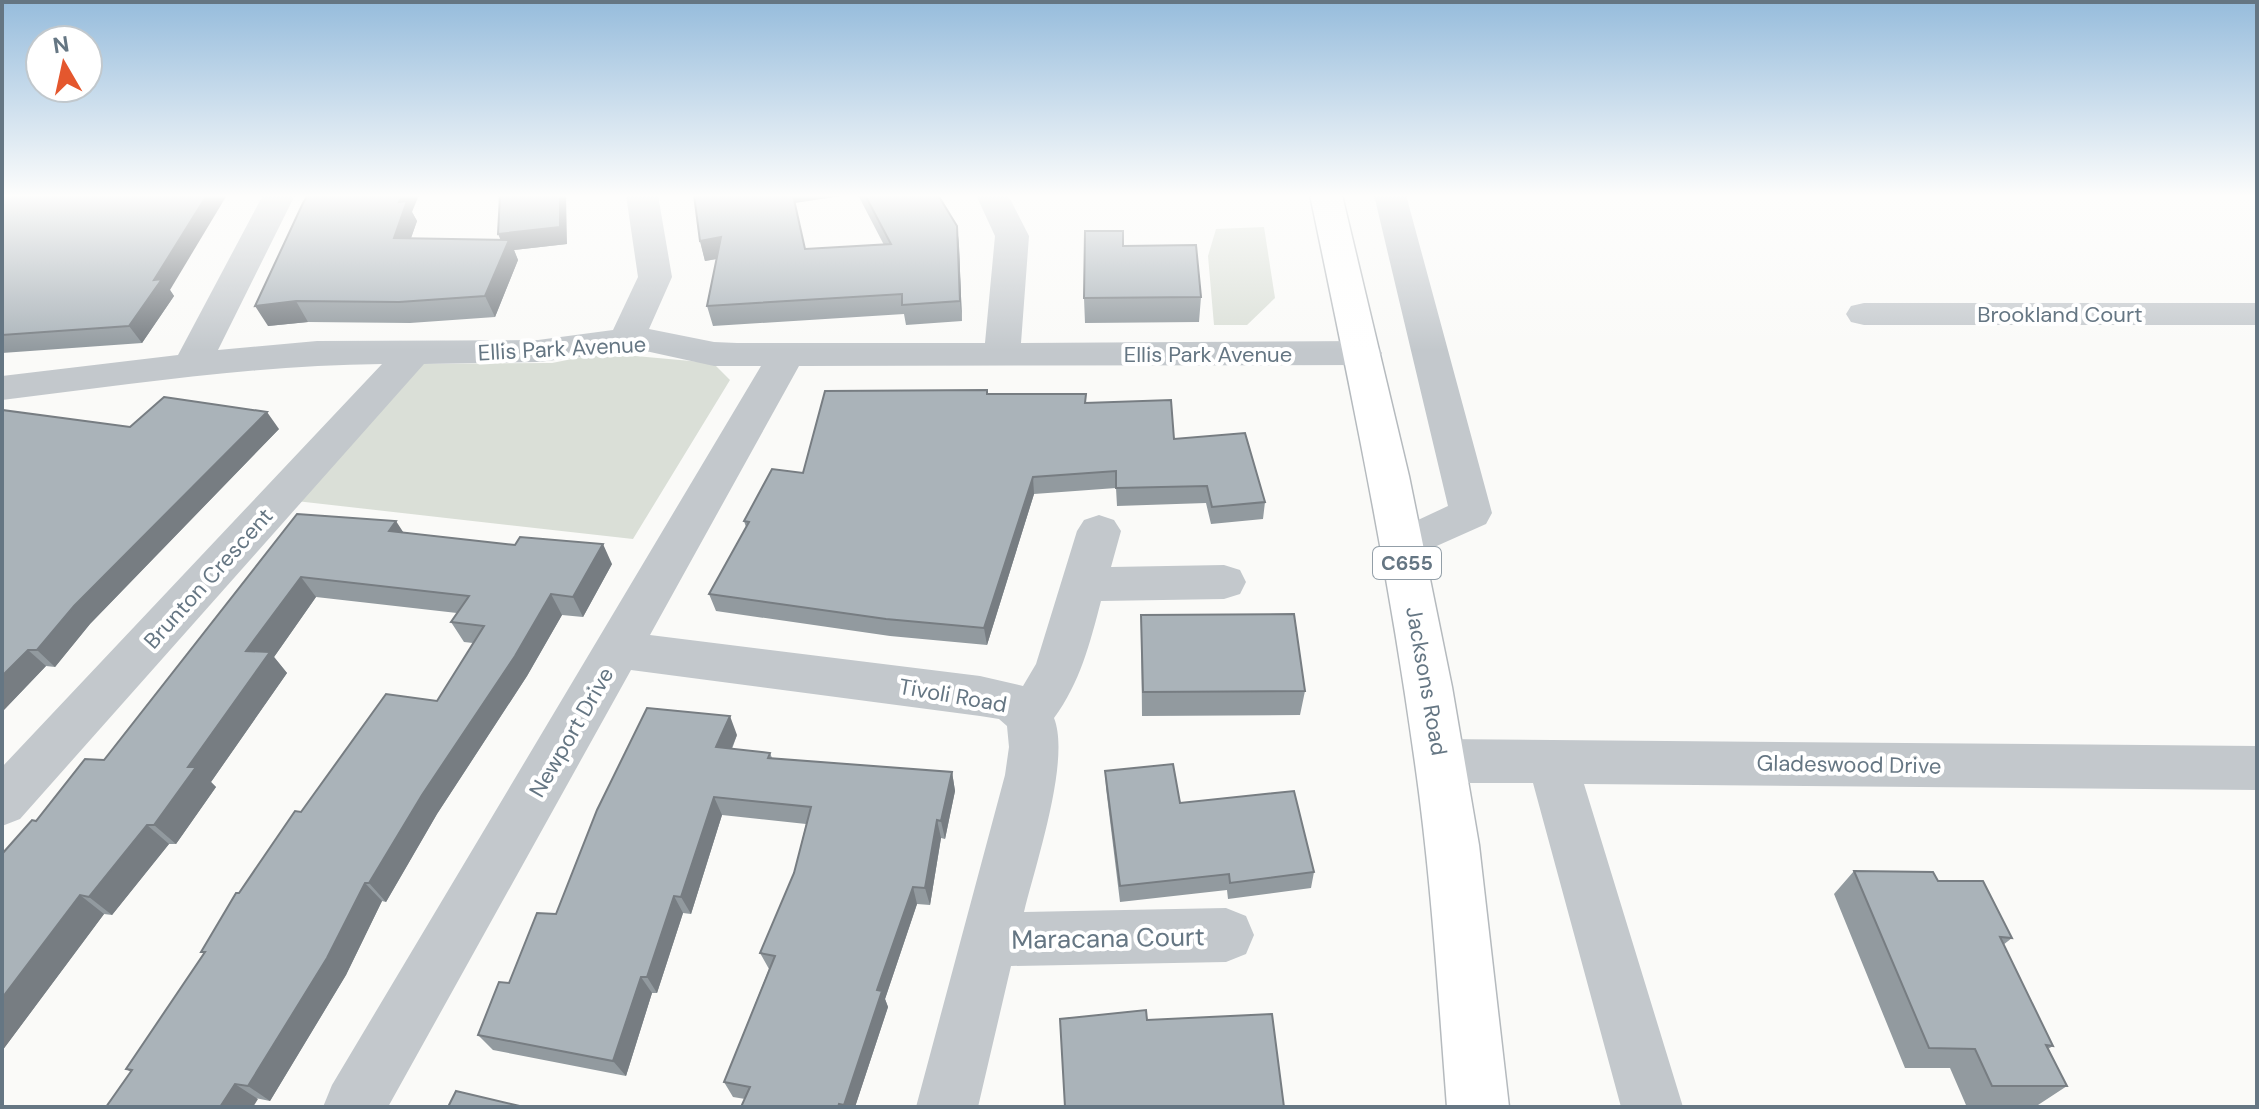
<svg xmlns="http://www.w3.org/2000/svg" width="2259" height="1109" font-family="'DM Sans',sans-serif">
	<rect width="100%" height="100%" fill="#fafaf8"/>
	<path fill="#dadfd7" d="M1264,227l11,71 -28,27h-33l-6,-69 8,-27z
		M602,353l111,10 17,17 -97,159 -337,-38 122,-137 134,-1z"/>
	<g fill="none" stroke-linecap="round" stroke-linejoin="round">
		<g stroke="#b5babe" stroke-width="3">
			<path id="major" d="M1310,195h32l67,281 43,211 27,158 30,262h-62c-9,-117 -16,-234 -33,-351 -26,-188 -65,-375 -104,-561z"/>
		</g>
		<path fill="#c3c8cc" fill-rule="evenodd" d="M263,195h32l-77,155 99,-9 221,-1 75,-10 25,-53 -12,-82h32l14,82 -23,52 65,13 23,1h248l10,-107 -19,-41h32l21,41 -8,107 342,-2 13,4 6,8 -6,8 -13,4 -564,1 -149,269 330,41 43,10 13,-22 41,-133 7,-11 15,-5 15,5 7,11 -10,36 113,-2 16,5 6,12 -6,12 -16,5 -123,2c-11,42 -21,82 -47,117 17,42 -19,148 -30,194l202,-4 20,8 8,19 -8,19 -20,8 -215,4 -33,141h-62l89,-332 4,-28 -2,-21 -8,-7 -19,-3 -349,-46 -243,437h-65l9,-22 429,-719h-47l-73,-16 -103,12 -114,2 -404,455 -18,7v-59l380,-403c-128,1 -254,21 -380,36v-24l176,-21z
			M1374,195h32l86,318 -6,11 -83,37 -15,-5 -7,-11 7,-11 60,-28z
			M1864,303h393v22h-393l-13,-3 -5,-8 5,-8z
			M1440,739l817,7v44l-673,-6 99,323h-62l-88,-324h-93l-18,-7 -7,-15 7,-15z"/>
		<use href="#major" fill="#fff" fill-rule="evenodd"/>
	</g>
	<path fill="#929a9f" d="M2,195l168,95 4,6 -32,47 -140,10z
		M308,195l104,17 5,9 -6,17 156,6 -53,6 4,10 -23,57 -85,6 -102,-1 -40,4z
		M858,195h80l19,31 2,20 3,75 -56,4 -2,-11 -191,12 -6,-20 10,-47 -12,2 -5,-20 95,-38 10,46 79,-4z
		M1201,297l-2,25 -114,1 -1,-25z
		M988,394h98v9l88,36 91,63 -2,17 -52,5 -5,-21 -89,3 -1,-18 -82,6 -47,151 -97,-9 -174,-25 -7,-17 37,-67 -2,-6 59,-48z
		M2,410l128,17 149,2 -189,195 -35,43 -9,-1 -44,46z
		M297,514l106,18 209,32 -29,53 -21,-2 -35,61 -90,138 -51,88 -4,-1 -36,74 -76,126 -139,-29 -5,-3 78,-115 -3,-2 38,-59 62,-81 136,-111 36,-58 -9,-1 -13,-20 6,-9 -141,-16 -42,60 13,16 -76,109 5,5 -40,57h-7l-57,71 -8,-1 -102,137v-197l34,-33 68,-61z
		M1141,615l164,76 -5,24 -158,1z
		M737,735l-5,14 38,4 2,5 180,14 3,19 -10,48 -4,-1 -11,67 -13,-1 -32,95 3,8 -33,100h-114l4,-8 -12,-2 -9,-15 45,-113 -9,-16 34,-80 12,-49 -84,-9 -31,99 -8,-1 -26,80h-5l-26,83 -133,-26 -15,-15 31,-52 47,-69z
		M1105,771l75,32 134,69 -3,16 -83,11 -1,-9 -107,12 -14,-114z
		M1854,871l84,10 74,57 -9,7 50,101 -5,3 19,37 -29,19h-72l-16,-37h-45l-71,-174z"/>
	<path fill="#777d82" d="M207,195h20l-57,95 4,6 -32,47 -13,-17 25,-46z
		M402,195h17l-7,17 5,9 -13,37 -10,-20 5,-36z
		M560,195h6l1,49 -53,6 4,10 -23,57 -10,-21 20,-46 -7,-16z
		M793,195h55l-53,8z
		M957,226l2,20 3,75 -2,-20z
		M721,237l6,20 -22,4 -5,-20z
		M296,301l12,21 -40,4 -13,-20z
		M267,412l12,17 -189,195 -35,43 -18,-17 37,-44z
		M1033,477l1,17 -47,151 -3,-17z
		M396,521l13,20 -20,-10z
		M603,544l9,20 -29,53 -10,-20z
		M301,577l15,20 -42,60 13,16 -76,109 5,5 -40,57 -22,-19 34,-58 58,-116z
		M551,594l11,21 -35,61 -90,138 -51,88 -17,-19 53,-88z
		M28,650l18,16 -44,46v-36z
		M730,716l7,19 -13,31 -8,-19z
		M952,772l3,19 -10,48 -4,-18z
		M714,797l8,18 -31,99 -10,-17z
		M937,820l4,18 -11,67 -5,-17z
		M147,825l22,19 -57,71 -23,-18z
		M365,883l17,18 -36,74 -76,126 -22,-15z
		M913,887l4,17 -32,95 3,8 -33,100h-10l-1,-2 33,-115z
		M80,895l24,19 -102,137v-53z
		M674,896l9,17 -26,80 -10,-16z
		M641,977l11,16 -26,83 -13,-15z
		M235,1084l23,15 -5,8h-33z"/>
	<path fill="#aab3b9" stroke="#777d82" stroke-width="2" d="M2,195h205l-53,85 8,-1 -33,47 -127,9z
		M308,195h94l-3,7 8,-1 -13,37 115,2 -24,56 -86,6 -103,-1 -41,5 48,-103z
		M500,195h60v32l-62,7z
		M694,195h99l12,54 86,-5 -26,-49h73l19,31 3,75 -58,4v-11l-195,12 14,-69 -21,4z
		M1085,231h38v15l73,-1 5,52 -117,1z
		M987,390v4h99l-1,9 86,-3 3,39 71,-6 20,69 -53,5 -5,-21 -91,2v-17l-83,6 -49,151 -98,-9 -177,-25 40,-72 -5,-1 28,-52 31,4 22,-82z
		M164,397l103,15 -193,194 -37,44h-9l-26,26v-266l128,17z
		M297,514l99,7 -7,10 126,14 5,-8 83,7 -30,53 -22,-3 -36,62 -93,139 -53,88h-4l-38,75 -79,128 -13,-2 -15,23h-114l26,-37 -6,-1 79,-117h-4l35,-59h3l56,-82 6,1 85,-118 51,7 47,-75 -33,-4 18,-26 -168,-19 -55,74 24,1 -82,115h8l-42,58h-7l-58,72 -9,-2 -78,103v-144l30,-34 4,1 49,-62 19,1z
		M1294,614l11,77 -162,1 -2,-77z
		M647,708l83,8 -14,31 54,6 -2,5 184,14 -11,49 -4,-1 -12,68 -12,-1 -36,103 5,1 -38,114 -5,-1 -1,3h-97l9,-20 -26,-5 51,-126 -15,-3 34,-80 17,-66 -97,-10 -33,100 -7,-1 -27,81h-6l-28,84 -135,-26 21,-53 10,1 28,-70 19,1 41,-104z
		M1173,764l7,39 114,-12 20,81 -84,11 -1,-9 -109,12 -15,-115z
		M1854,871l79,1 5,9h45l29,57 -12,-1 53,109 -7,-1 21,41h-75l-17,-37 -46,-1z
		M1146,1010l1,10 125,-6 12,93h-219l-5,-88z
		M456,1091l68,16h-76z"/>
	<linearGradient id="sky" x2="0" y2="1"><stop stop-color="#96bcdc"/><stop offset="0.56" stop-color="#fdfdfc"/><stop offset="1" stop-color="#fdfdfc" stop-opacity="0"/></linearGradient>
	<rect width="2259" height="350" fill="url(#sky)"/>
	<g text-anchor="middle" stroke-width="8" stroke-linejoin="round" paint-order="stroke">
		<rect fill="#fff" stroke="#939fa8" stroke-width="2" x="1373" y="547" width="68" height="32" rx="6"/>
		<g font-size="20" font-weight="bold" fill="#657683">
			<text x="1407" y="570">C655</text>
		</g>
		<g font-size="22" fill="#657683" stroke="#fff">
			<text x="2060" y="322">Brookland Court</text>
			<text transform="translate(562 348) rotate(-3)" y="8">Ellis Park Avenue</text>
			<text x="1208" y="362">Ellis Park Avenue</text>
			<text transform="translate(208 578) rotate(-48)" y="8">Brunton Crescent</text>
			<text transform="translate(1427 681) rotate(80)" y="8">Jacksons Road</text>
			<text transform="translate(953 695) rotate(10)" y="8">Tivoli Road</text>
			<text transform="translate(571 732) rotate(-60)" y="8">Newport Drive</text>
			<text transform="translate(1849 764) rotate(1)" y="8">Gladeswood Drive</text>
		</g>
		<g font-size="26" fill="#657683" stroke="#fff">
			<text transform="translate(1108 938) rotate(-1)" y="9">Maracana Court</text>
		</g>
	</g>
	<rect width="2259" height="1109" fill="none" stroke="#657683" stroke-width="8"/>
	<g transform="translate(64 64) rotate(351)"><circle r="38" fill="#ffffff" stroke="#c1c8cd" stroke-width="2"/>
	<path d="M0-6L14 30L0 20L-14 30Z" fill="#e4572e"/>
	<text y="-12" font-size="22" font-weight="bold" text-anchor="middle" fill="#657683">N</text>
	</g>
</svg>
